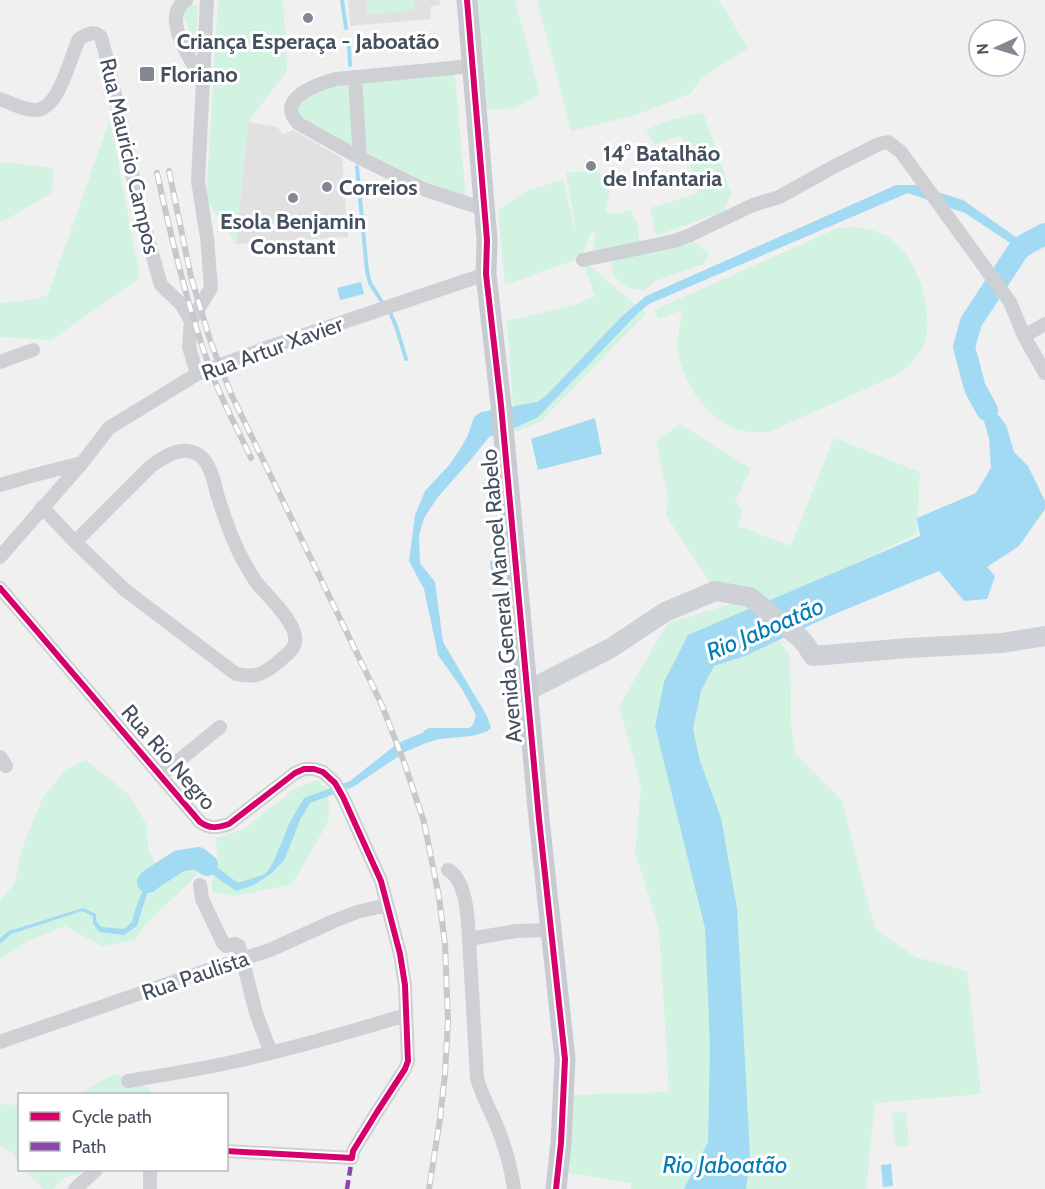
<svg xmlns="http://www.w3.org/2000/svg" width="1045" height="1189" font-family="Cabin,sans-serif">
	<rect width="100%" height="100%" fill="#f1f0f0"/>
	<path fill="#e2e1e2" d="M348,0h92v5l-10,2 1,12 -81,7z
		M248,122l29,5 6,7 10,-4 49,28 6,79 -112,7z"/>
	<path fill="#d2f2e2" d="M218,0h65l4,71 -39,51 -12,122 -30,-45z
		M366,0h47l1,10 -47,5z
		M477,0h38l25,94 -24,14 -30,2z
		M537,0h182l29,48 -46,30 -12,16 -54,21 -65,16z
		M194,4l4,3 -3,40 -13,-35 3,-6z
		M454,65l12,135 -169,-78 -1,-22 58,-25z
		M703,112l28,81 -7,18 -68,25 -6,-28 48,-15 -17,-57 -27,9 -8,-15 21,-9z
		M110,119l30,159 -89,62 -51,-3v-34l36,-4 12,-4z
		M0,162l54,6 -2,25 -45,26 -7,2z
		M595,170l13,10 2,16 -4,8v7l6,4 19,-5 7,16 1,16 51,-3 19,14 -5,11 -49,17 -9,9 -16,-1 -16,-12 -3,-14 7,-4 -21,-1 -4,-8 2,-18 -6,2 -1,9 -7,15 65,56 -106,108 -25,10 -8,-111 67,-16 21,-9 -14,-38 -76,27 -7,-75 28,-19 37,-11 14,58 -11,-65z
		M856,227c13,2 24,4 35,12 27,19 44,73 33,105 -5,12 -14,20 -23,29l-132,59c-11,0 -21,1 -32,-3 -33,-10 -56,-50 -59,-83 0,-12 2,-24 5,-36l-25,9 -4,-9 184,-82z
		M680,424l71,45 -16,33 8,8 -5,16 53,20 43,-108 86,34 -3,62 -134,64 -25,5 -43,-12 -49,-76 2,-15 -12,-59z
		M748,599l42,57 1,64 3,32 48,49 33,128 40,28 52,14 14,123 -106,9 -9,86h-235v-6l-67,-11 7,-77 98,-3 -10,-164 -24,-75 6,-67 -22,-80 49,-83z
		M86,760l43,35 18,30 1,24 9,18 46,-20 -7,29 -51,49 -10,15 -33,6 -37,-20 -37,15 -28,18v-58l15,-18 6,-32 21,-52 23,-29z
		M316,780l11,8 2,18 -1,16 -32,56 -7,7 -37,8 -20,3 -20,-5v-12l5,-20 -1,-21 28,-9 52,-41z
		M115,1074l35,15 1,5h-68l7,-7z
		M0,1104l8,1 11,-1v60l-7,-12 -12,-5z
		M906,1112l3,34 -14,1 -3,-34z
		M24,1170h60l-8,5 -11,2 -12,12h-10z"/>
	<path fill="#a3daf3" d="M896,185h19l48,15 63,44 -7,5 -54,-36 -57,-20 -259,111 -11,9 -100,104 -19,9 -30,11 -15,19 -36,41 -14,21 -5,18 1,27 15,19 8,60 44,74 4,12 -5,4 -14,4 -33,3 -13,4 -21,9 -52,35 -43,16 -10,17 -10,26 -6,14 -12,13 -18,12 -18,6 -19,-13 -15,-14 -20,4 -27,11 -4,2 -14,45 -13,9 -25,-3 -6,-9v-7l-11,-5 -71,23 -11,10v-6l9,-7 74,-23 13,6v7l5,6 23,2 8,-7 3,-12 13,-32c8,-6 43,-24 52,-23 4,1 32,24 38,28l25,-8 6,-5 7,-14 14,-34 14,-24 46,-17 48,-38 24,-10 3,-3 4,-2h40l4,-3 3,-10 -14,-26 -24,-34 -14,-66 -15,-28 6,-46 10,-24 25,-27 12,-18 6,-11 6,-18 7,-5 56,-10 9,-6 75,-79 25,-21z
		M361,282l3,12 -24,6 -3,-12z
		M972,381l34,44 8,27 14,14 17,35v8l-26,37 -32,21 8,9 -8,23 -23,2 -11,-13 -14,-17 -109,45 -85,40 -31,10 -13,25 -8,38 7,32 21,57 16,90 13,249 -4,32h-62l24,-47 2,-95 -5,-119 -50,-202 9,-44 24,-47 232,-99 -3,-18 59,-25 15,-25 -2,-30z
		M595,418l7,36 -64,16 -7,-31z
		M502,560l2,22h-12l-2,-21z
		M891,1164l2,22 -10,1 -2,-22z"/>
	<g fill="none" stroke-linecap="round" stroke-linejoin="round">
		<path stroke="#a3daf3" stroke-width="4" d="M342,0l4,28
			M349,46l1,19
			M357,167l10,104 3,12 12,19
			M391,315l5,11 10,33"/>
		<path stroke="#a3daf3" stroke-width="22" d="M987,410l-12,-22 -11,-41 7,-25 48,-73 7,-5 19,-10
			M148,882l2,-2 29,-19 19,-3 9,7"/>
		<path stroke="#ced0d4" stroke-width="14" d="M186,0c-26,17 5,60 16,79
			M472,66l-136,13c-18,5 -63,20 -37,45l61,34 41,20 25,12 58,19
			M355,77l5,81
			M0,99c11,4 25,12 37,11 23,-3 33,-53 42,-71l7,-4 7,-2 4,1 4,3 7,26 34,156 19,66 21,20 9,16 -2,26 8,27
			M583,260l91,-19 16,-6 63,-30 26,-8 58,-32 42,-21 9,-2 13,10 109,150 14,34 21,37
			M191,321l20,-33 -4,-50 -9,-57 9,-181
			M1024,336l21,-12
			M0,362l33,-12
			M0,485l31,-9 51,-13
			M42,507l33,35 50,48 111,84c18,4 27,1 41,-11 6,-6 17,-12 18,-21 3,-19 -28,-46 -39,-60 -7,-11 -15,-24 -20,-36 -8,-17 -13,-34 -19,-52 -2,-9 -4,-18 -8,-26 -2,-5 -7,-12 -12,-14 -16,-9 -33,3 -46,12l-76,76
			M0,557l82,-94 27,-35 88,-54 69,-26 220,-74
			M0,588l200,234c10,7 17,6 29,2l66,-51 9,-4h10l9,3 12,11 8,14 38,84 19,73 5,31 3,76 -3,8 -28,43 -24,39 -1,7 -126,-7
			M0,757l6,9
			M160,776l60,-49
			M448,870c19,10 20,50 21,69l47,-8 35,-1
			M200,885l2,14 21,44 3,3 9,-2 4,2 17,67 15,40
			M469,939l8,139c4,15 10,27 17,41 9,21 17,47 20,70
			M0,1042l184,-64 86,-28 64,-29 23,-9 30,-7
			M128,1081c36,-6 73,-12 109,-20 57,-13 113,-29 169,-46
			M150,1170v19
			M75,1189l21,-19"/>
		<path stroke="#ced1d5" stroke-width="20" d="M527,691l84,-43 54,-36 50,-21 35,6 50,41 6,7 7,11 96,-8 93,-5 43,-7"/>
		<path stroke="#c8cbd1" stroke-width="21" d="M467,0l20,240 -1,34 15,131 38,414 26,240 -4,84 -5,46"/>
		<g stroke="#c6c8cb" stroke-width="6">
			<path id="rail" d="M169,171l22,106 20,66 21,53 149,307 23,59 20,60 15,75 6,47 3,77 -3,53 -5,45 -11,70
				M157,173c15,68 31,136 55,201 11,29 26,56 39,84"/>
		</g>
		<use href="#rail" stroke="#fff" stroke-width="4" stroke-dasharray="11" stroke-linecap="butt"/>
		<path stroke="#8e44ad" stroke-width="4.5" stroke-dasharray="9 4.5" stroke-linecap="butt" d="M347,1189l5,-31"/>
		<g stroke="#fff" stroke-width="10">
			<path id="cycleway" d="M467,0l20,240 -1,34 15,131 38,414 26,240 -4,84 -5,46
				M0,588l200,234c10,7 17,6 29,2l66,-51 9,-4h10l9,3 12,11 8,14 38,84 19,73 5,31 3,76 -3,8 -28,43 -24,39 -1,7 -126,-7"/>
		</g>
		<use href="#cycleway" stroke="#d6006c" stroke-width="6"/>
	</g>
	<g fill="#818891" stroke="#fff" stroke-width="2">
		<circle cx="308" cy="18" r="6"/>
		<rect x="139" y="66" width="16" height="16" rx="3"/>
		<circle cx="591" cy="166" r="6"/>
		<circle cx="327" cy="187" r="6"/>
		<circle cx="293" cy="198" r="6"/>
	</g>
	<g text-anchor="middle" stroke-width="6" stroke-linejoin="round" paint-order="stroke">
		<g font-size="22" font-weight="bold" fill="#45505e" stroke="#fff" text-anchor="start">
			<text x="308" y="49" text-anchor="middle">Criança Esperaça - Jaboatão</text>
			<text x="160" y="82">Floriano</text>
			<text x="603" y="161">14° Batalhão<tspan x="603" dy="25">de Infantaria</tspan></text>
			<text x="339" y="195">Correios</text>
			<text x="293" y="229" text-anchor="middle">Esola Benjamin<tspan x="293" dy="25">Constant</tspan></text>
		</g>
		<g font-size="22" fill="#45505e" stroke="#fff">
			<text transform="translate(130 156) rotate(77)" y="8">Rua Mauricio Campos</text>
			<text transform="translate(272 348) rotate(-20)" y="8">Rua Artur Xavier</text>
			<text transform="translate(501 596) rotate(-95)" y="8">Avenida General Manoel Rabelo</text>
			<text transform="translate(169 757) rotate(49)" y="8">Rua Rio Negro</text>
			<text transform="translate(195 975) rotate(-19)" y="8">Rua Paulista</text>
		</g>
		<g font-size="24" font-style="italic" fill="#007cb6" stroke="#fff">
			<text transform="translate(765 629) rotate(-23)" y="8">Rio Jaboatão</text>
			<text x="725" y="1173">Rio Jaboatão</text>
		</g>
	</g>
	<rect x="18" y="1093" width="210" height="78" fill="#ffffff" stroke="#b5b9bf" stroke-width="1.5"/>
	<rect x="30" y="1112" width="30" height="9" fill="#d6006c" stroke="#b5b9bf" stroke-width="1.5"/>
	<text x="72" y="1123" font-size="18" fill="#45505e">Cycle path</text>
	<rect x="30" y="1142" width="30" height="9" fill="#8e44ad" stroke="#b5b9bf" stroke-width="1.5"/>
	<text x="72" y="1153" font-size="18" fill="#45505e">Path</text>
	<g transform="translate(997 48) rotate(266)"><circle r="28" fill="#ffffff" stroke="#b5b9bf" stroke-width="1.5"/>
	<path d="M0-4.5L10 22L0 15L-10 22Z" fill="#818891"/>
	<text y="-9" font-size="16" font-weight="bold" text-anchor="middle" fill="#45505e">N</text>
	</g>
</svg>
